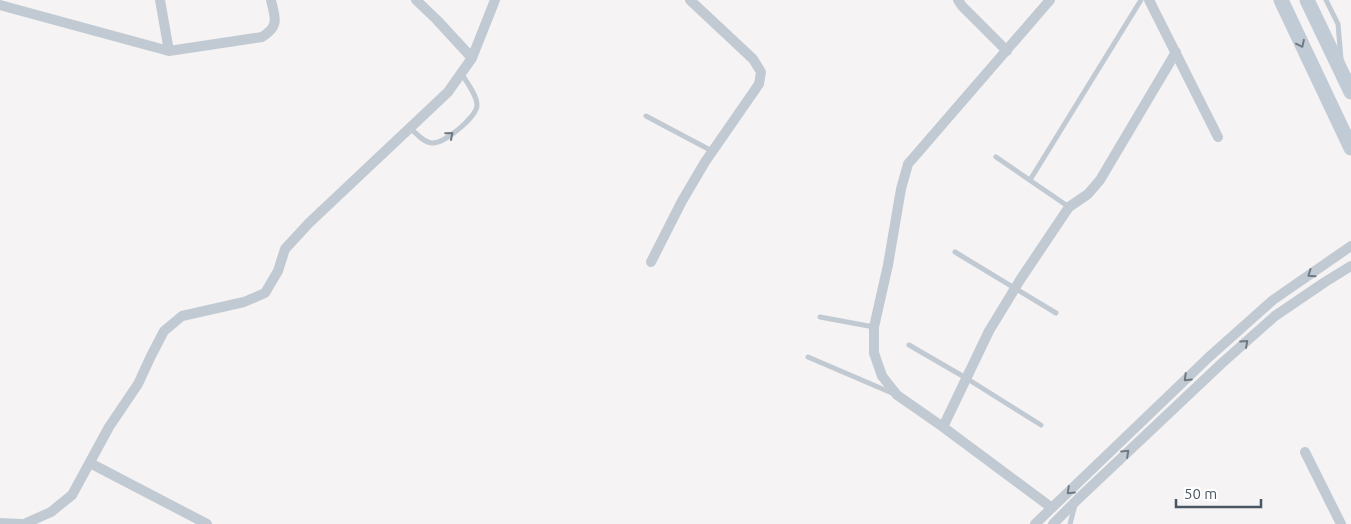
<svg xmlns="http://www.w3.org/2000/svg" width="1351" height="524" font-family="Ubuntu,sans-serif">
	<rect width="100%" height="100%" fill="#f5f3f3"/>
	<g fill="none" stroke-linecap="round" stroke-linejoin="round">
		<path stroke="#c1cad2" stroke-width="5" d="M1326,0l12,24 3,35
			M646,116l66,35
			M410,128c6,5 14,15 22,15 12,1 45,-26 45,-38 0,-10 -10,-22 -15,-31
			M996,157l73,50
			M1030,180l111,-180
			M955,252l101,61
			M820,317l54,10
			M909,345l57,33 75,47
			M808,357l84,36
			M1070,524l5,-19"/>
		<path stroke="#c1cad2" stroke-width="10" d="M160,0l9,51
			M416,0l21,20 35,38
			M958,0l4,6 45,45
			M1050,0l-142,164 -7,25 -13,76 -14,62v26l8,23 15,19 46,32 109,81
			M1149,0l69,137
			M0,5l169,46 93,-14c18,-11 13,-19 9,-37
			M651,262l31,-61 23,-39 54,-78 2,-12 -8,-13 -63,-59
			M943,427l46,-96 31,-51 49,-73 19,-13 12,-14 76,-128
			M1305,452l36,72
			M90,463l117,61
			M0,523l21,1
			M24,524l27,-12 21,-17 37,-68 29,-43 13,-28 13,-25 18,-15 62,-14 21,-9 13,-22 7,-22 24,-26 139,-131 24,-34 23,-58
			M1035,524l174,-167 64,-57 78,-54
			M1053,524l25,-25 143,-135 54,-48 50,-34 26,-16"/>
		<path stroke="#c1cbd6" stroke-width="15" d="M1281,0l70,148
			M1307,0l44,92"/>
	</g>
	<defs><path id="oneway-chevron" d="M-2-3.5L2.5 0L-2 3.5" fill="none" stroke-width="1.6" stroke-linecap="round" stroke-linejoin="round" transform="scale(1.25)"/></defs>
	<use stroke="#6e7984" href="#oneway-chevron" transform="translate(1301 44) rotate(65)"/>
	<g stroke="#6e7983">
		<use href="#oneway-chevron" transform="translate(450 135) rotate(-41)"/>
		<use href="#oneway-chevron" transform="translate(1311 274) rotate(145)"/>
		<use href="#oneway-chevron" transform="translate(1245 343) rotate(-42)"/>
		<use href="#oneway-chevron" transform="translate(1187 378) rotate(136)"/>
		<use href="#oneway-chevron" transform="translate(1126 453) rotate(-43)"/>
		<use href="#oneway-chevron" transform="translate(1070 491) rotate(136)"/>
	</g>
	<path d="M1176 499v8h85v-8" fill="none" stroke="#4a5661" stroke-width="2.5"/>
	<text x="1184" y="499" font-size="15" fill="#4a5661" stroke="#ffffff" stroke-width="4" paint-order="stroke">50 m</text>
</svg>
